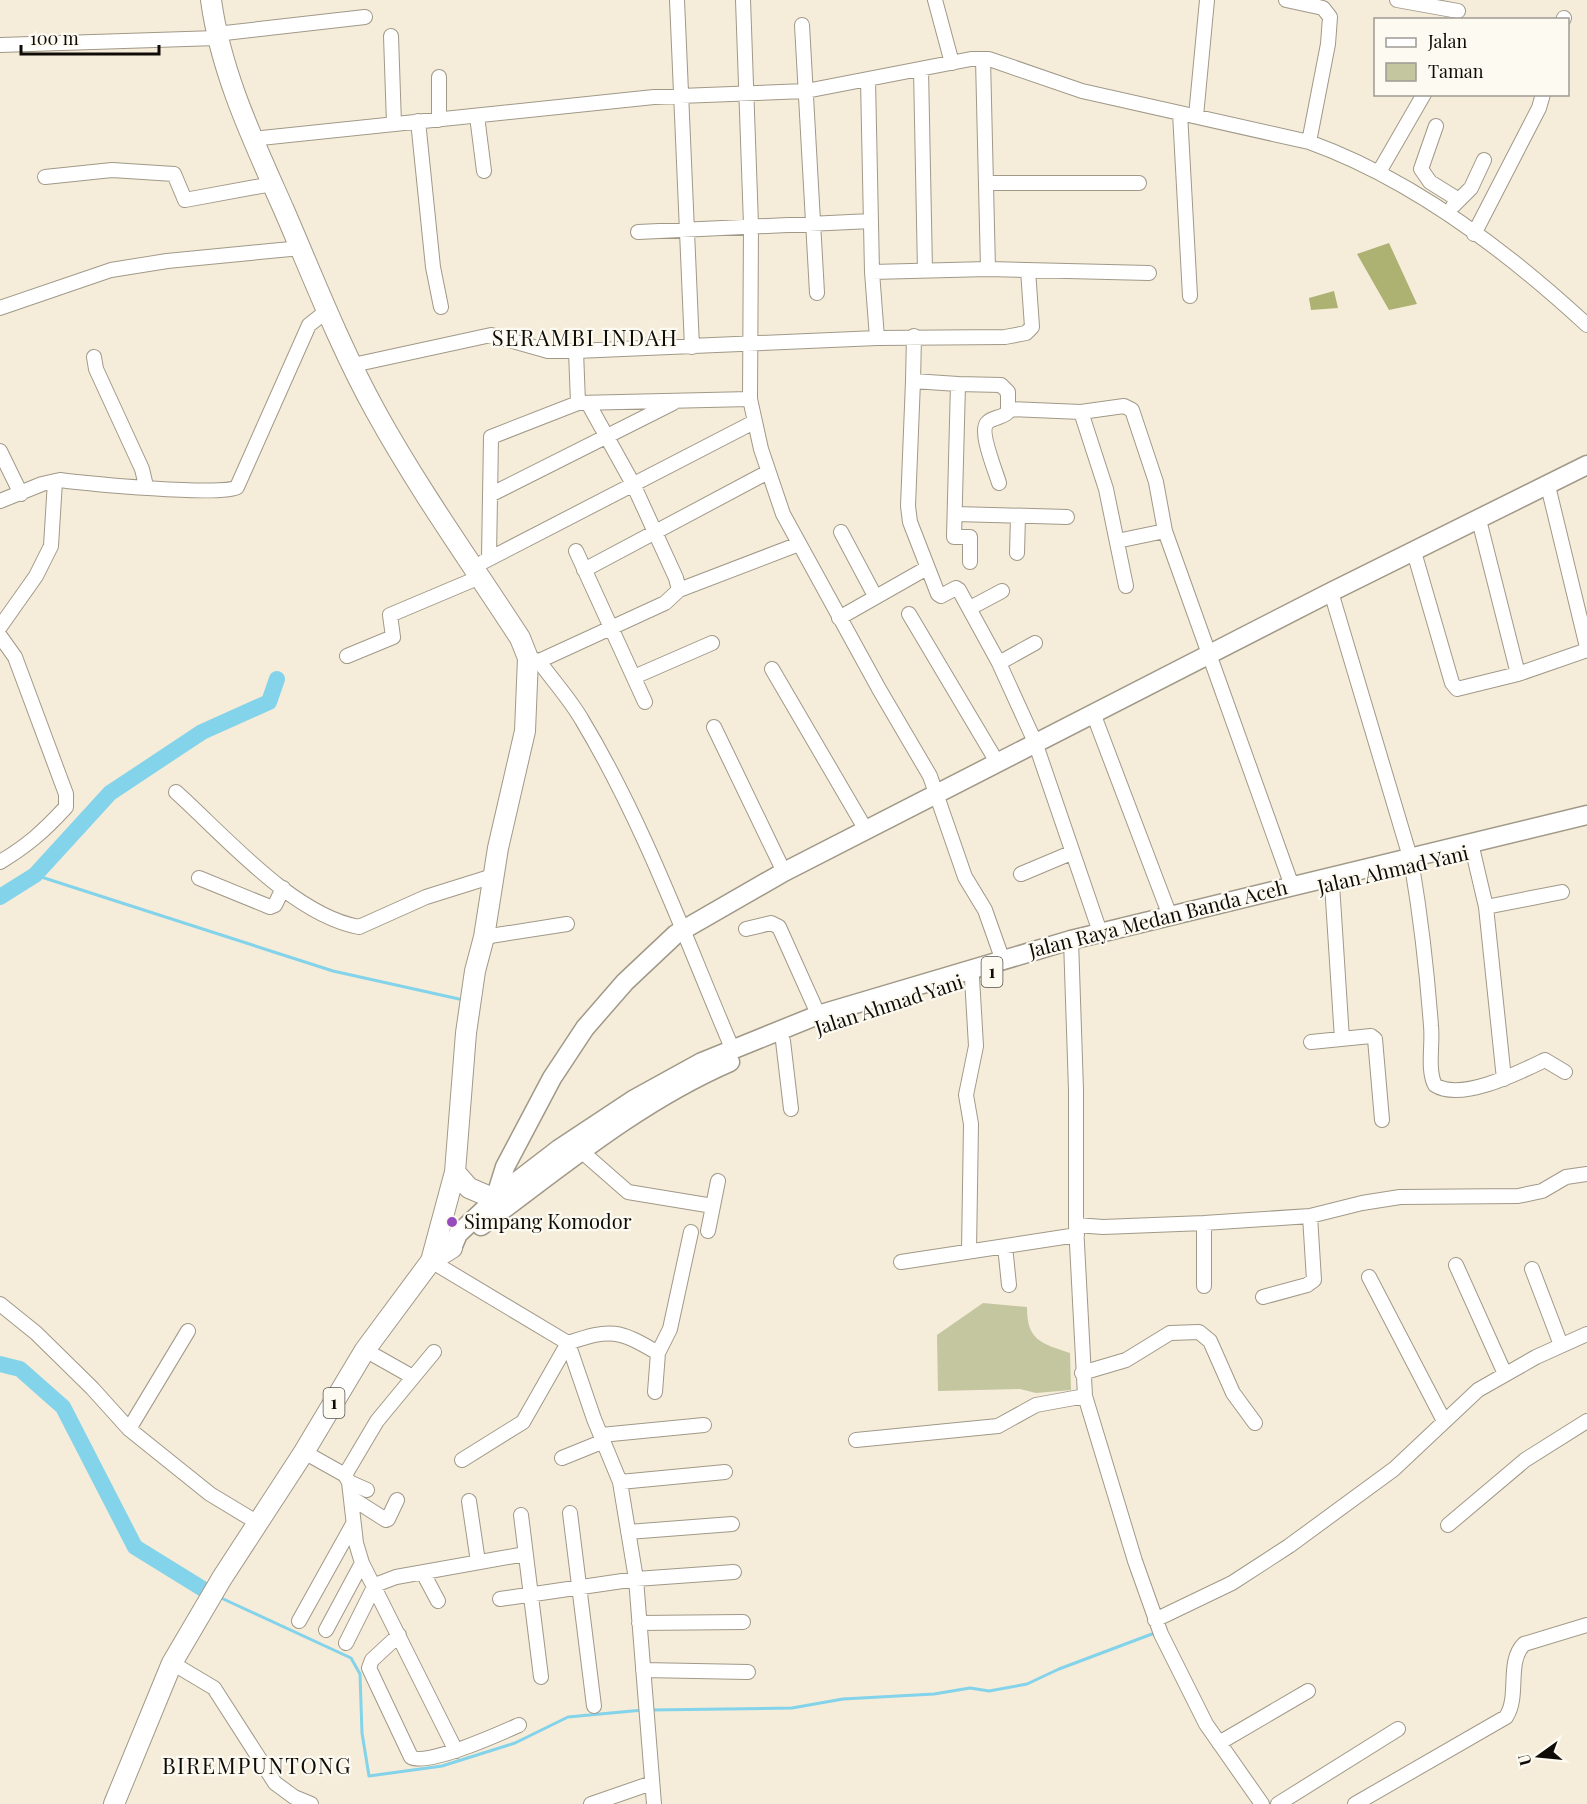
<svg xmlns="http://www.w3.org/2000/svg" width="1587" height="1804" font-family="'Playfair Display',serif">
	<rect width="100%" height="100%" fill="#f5ecd9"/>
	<path fill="#c3c69f" d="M983,1303l44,4c0,34 14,36 43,46l1,37 -35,3 -16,-4 -82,2 -1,-56z"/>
	<path fill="#adb273" d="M1389,243l28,61 -28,6 -32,-56z
		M1334,291l4,17 -27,2 -2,-12z"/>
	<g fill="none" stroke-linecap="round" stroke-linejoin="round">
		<path stroke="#83d3ea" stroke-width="3" d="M35,875l298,96 126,28
			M219,1597l132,61 9,16 2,59 7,43 73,-10 73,-23 53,-26 75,-7
			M650,1710l142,-2 51,-9 91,-5 36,-6 19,3 38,-7 32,-15 93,-35"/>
		<path stroke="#83d3ea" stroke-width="16" d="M0,897l35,-22 75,-82 92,-61 67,-30 8,-23
			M0,1364l20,5 43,38 72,140 68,42"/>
		<g stroke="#a19988" stroke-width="16">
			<path id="minor" d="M677,0l15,347
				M743,0l8,225 -1,174 11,50 22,65 96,175 51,87 35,101 20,33 17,48
				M935,0l17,63
				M1286,0l37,8 7,9 -2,27 -19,98
				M1397,0l61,11
				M1563,20l1,-2
				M802,25l15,268
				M216,34l149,-17
				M391,36l3,88
				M0,45l217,-7
				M983,59l5,210
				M921,69l4,202
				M439,77v43
				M868,80l4,192 5,66
				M1180,113l10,183
				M477,116l7,55
				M1196,116l11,-116
				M418,121l15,146 8,40
				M1436,126l-15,43 9,13 29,18
				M252,139l402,-42 152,-6 165,-32h18l93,32 227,51c103,37 198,109 278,183
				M1379,172l45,-78
				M45,177l67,-7 62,4 11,26 87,-16
				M987,183h152
				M1453,206l18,-18 13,-28
				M638,232l233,-11
				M1474,234l65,-126 4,-14
				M872,272l116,-3 161,4
				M0,308l111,-38 56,-9 134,-13
				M576,351l2,52
				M94,357l2,12 46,100 4,17
				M353,365l138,-30 57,16h28l301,-13 128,-1 21,-4 6,-6 -4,-57
				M913,381l1,-45
				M958,384l43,1 7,7v20c-5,6 -16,5 -21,11 -8,9 9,49 12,60
				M1008,409l73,3 43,-6 8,4 24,72 9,49 127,355
				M1081,412l25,77 20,97
				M0,451l21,43
				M1548,486l39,161
				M490,495l183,-92
				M0,501l42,-17 18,-4c23,3 165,17 177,7l72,-162 19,-15
				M956,514l111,3
				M1479,520l39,154
				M841,532l34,64
				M1117,541l48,-10
				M576,551l69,151
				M1414,552l38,131 5,6 61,-15 69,-24
				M1017,553l1,-37
				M489,557l2,-120 87,-34 172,-4
				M483,562l271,-140
				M970,562v-25h-16l4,-153 -45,-3 -5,125 2,16 28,72 3,2 15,-8 3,2 40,73 36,79 65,190
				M584,570l184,-98
				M679,590l120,-46
				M1331,592l79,265
				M970,608l32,-17
				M909,614l88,148
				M839,618l88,-50
				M0,627l36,-51 15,-30 4,-65
				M0,636l15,21 51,137v13c-22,24 -39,39 -66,55
				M347,656l46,-19 -3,-22 90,-38
				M528,658l11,3c14,20 31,38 43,59 62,103 103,218 150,328
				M539,661l126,-58 14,-13 -3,-12 -43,-94 -45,-81
				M999,663l36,-20
				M772,669l94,161
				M634,677l78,-34
				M1093,713l77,203
				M714,727l70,145
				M176,792c50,45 117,123 183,135l67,-30 67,-21
				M1471,843l15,64 18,172
				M1412,866c9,53 15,106 19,160 2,18 -4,44 4,59 26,17 85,-13 110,-25l20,12
				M1021,874l50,-21
				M199,878l71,29 5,-2 8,-17
				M1332,884l10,155
				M1486,907l76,-15
				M746,929l25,-6 8,4 44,98
				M484,937l83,-13
				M1071,940l5,150v135l9,171 50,165 26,73 45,90 56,80
				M783,1041l8,68
				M1311,1042l60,-6 4,3 7,81
				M580,1150l48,42 85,14
				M1204,1223v63
				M1076,1225l27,2 101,-4 106,-7 52,-13 38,-6 118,-1 24,-5 24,-14 21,-3
				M708,1231l10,-50
				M1005,1246l4,39
				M969,1251l2,-127 -5,-29 10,-49 -4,-68
				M431,1261l137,82 26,76 26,63 16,97 18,225
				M901,1262l176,-27
				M1456,1265l49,109
				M1532,1269l29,76
				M1369,1277l75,144
				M1263,1297l44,-12 7,-5 -4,-64
				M0,1304l36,29 56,55 37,41 81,65 48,29
				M365,1350l46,26
				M1082,1373l44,-13 44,-27 29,-1 11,9 23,52 22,30
				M655,1392l3,-39 12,-24 21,-97
				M129,1429l59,-98
				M601,1435l103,-10
				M856,1440l142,-14 38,-21 49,-9
				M304,1452l41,23 4,7 7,61 6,20 94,188
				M562,1458l42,-17
				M462,1460l61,-38 45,-79c43,-15 51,-13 90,10
				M345,1475l32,-54 57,-69
				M349,1482l18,8
				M620,1482l105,-10
				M353,1499l33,21 2,-1 9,-19
				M469,1501l9,61
				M570,1513l24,193
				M521,1515l20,162
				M1448,1525l77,-65 62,-39
				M628,1532l104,-8
				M423,1573l15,28
				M500,1599l136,-20 98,-7
				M1155,1620l77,-37 57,-37 105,-77 84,-79 58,-33 51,-23
				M299,1621l54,-97
				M639,1623l104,-1
				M326,1630l36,-67
				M399,1635l-27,25 -3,8 42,89c15,10 90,-24 108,-32
				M346,1643l29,-58 21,-8 129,-23
				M172,1663l42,25 61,95 19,14 17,7
				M643,1670l105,2
				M1219,1743l89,-52
				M591,1804l61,-21
				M1278,1804l120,-75
				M1355,1804l151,-87c14,-21 0,-55 18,-73l63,-19"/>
		</g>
		<g stroke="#a19988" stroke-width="21">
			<path id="major" d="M495,1199l10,-32 47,-89 33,-50 40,-46 51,-48 108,-62 547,-280 256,-127
				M481,1226c80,-59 157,-124 249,-164
				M452,1248l6,-14 45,-42 56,-43 74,-49 69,-38 116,-47 253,-75 516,-125"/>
		</g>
		<g stroke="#a19988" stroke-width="22">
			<path id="highway" d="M211,0c10,74 43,142 73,210 29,67 56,137 92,202 43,78 96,152 144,226l8,20 -3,73 -27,117 -14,89 -9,34 -9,62 -11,139 -24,89
				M455,1172l14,16 26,11
				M114,1804l58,-141 50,-85 82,-126 61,-102 66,-89 21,-13"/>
		</g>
		<use href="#minor" stroke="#fff" stroke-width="14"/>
		<use href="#major" stroke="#fff" stroke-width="18"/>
		<use href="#highway" stroke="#fff" stroke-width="20"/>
	</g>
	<circle fill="#974cbe" stroke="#fdfaf2" stroke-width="2" cx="452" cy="1222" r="6"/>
	<g text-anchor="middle" stroke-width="4.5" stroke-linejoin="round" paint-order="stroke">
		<g fill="#fdfaf2" stroke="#56534e" stroke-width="1.5">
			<rect x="981.5" y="957" width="21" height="30" rx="4.5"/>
			<rect x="323.5" y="1388" width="21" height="30" rx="4.5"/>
		</g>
		<g font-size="18" font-weight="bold" fill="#0f0c07">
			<text x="992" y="978">1</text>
			<text x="334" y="1409">1</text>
		</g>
		<g font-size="20" fill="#0f0c07" stroke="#fdfaf2">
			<text transform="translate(1393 870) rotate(-13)" y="7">Jalan Ahmad Yani</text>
			<text transform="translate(1158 919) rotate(-14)" y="7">Jalan Raya Medan Banda Aceh</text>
			<text transform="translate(889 1005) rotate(-18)" y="7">Jalan Ahmad Yani</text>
		</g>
		<g font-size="20" fill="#0f0c07" stroke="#fdfaf2" text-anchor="start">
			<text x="464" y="1229">Simpang Komodor</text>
		</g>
		<g font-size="22" letter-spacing="1.5" fill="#0f0c07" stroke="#fdfaf2">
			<text x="585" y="346">SERAMBI INDAH</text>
			<text x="257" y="1774">BIREMPUNTONG</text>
		</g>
	</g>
	<rect x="1374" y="18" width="195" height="78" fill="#fdfaf2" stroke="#9e9b94" stroke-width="1.5"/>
	<rect x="1386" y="38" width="30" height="9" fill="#ffffff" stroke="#9e9b94" stroke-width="1.5"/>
	<text x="1428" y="48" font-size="18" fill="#0f0c07">Jalan</text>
	<rect x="1386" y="63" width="30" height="18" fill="#c3c69f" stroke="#9e9b94" stroke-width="1.5"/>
	<text x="1428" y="78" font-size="18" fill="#0f0c07">Taman</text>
	<g transform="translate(1539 1756) rotate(255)" stroke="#fdfaf2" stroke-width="4.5" paint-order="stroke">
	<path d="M0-4.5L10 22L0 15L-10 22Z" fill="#0f0c07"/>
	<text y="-9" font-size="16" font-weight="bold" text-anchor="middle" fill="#0f0c07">U</text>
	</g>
	<path d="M21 45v9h138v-9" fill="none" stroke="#0f0c07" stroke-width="3"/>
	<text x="30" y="45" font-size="18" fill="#0f0c07" stroke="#fdfaf2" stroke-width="4.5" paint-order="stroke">100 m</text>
</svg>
